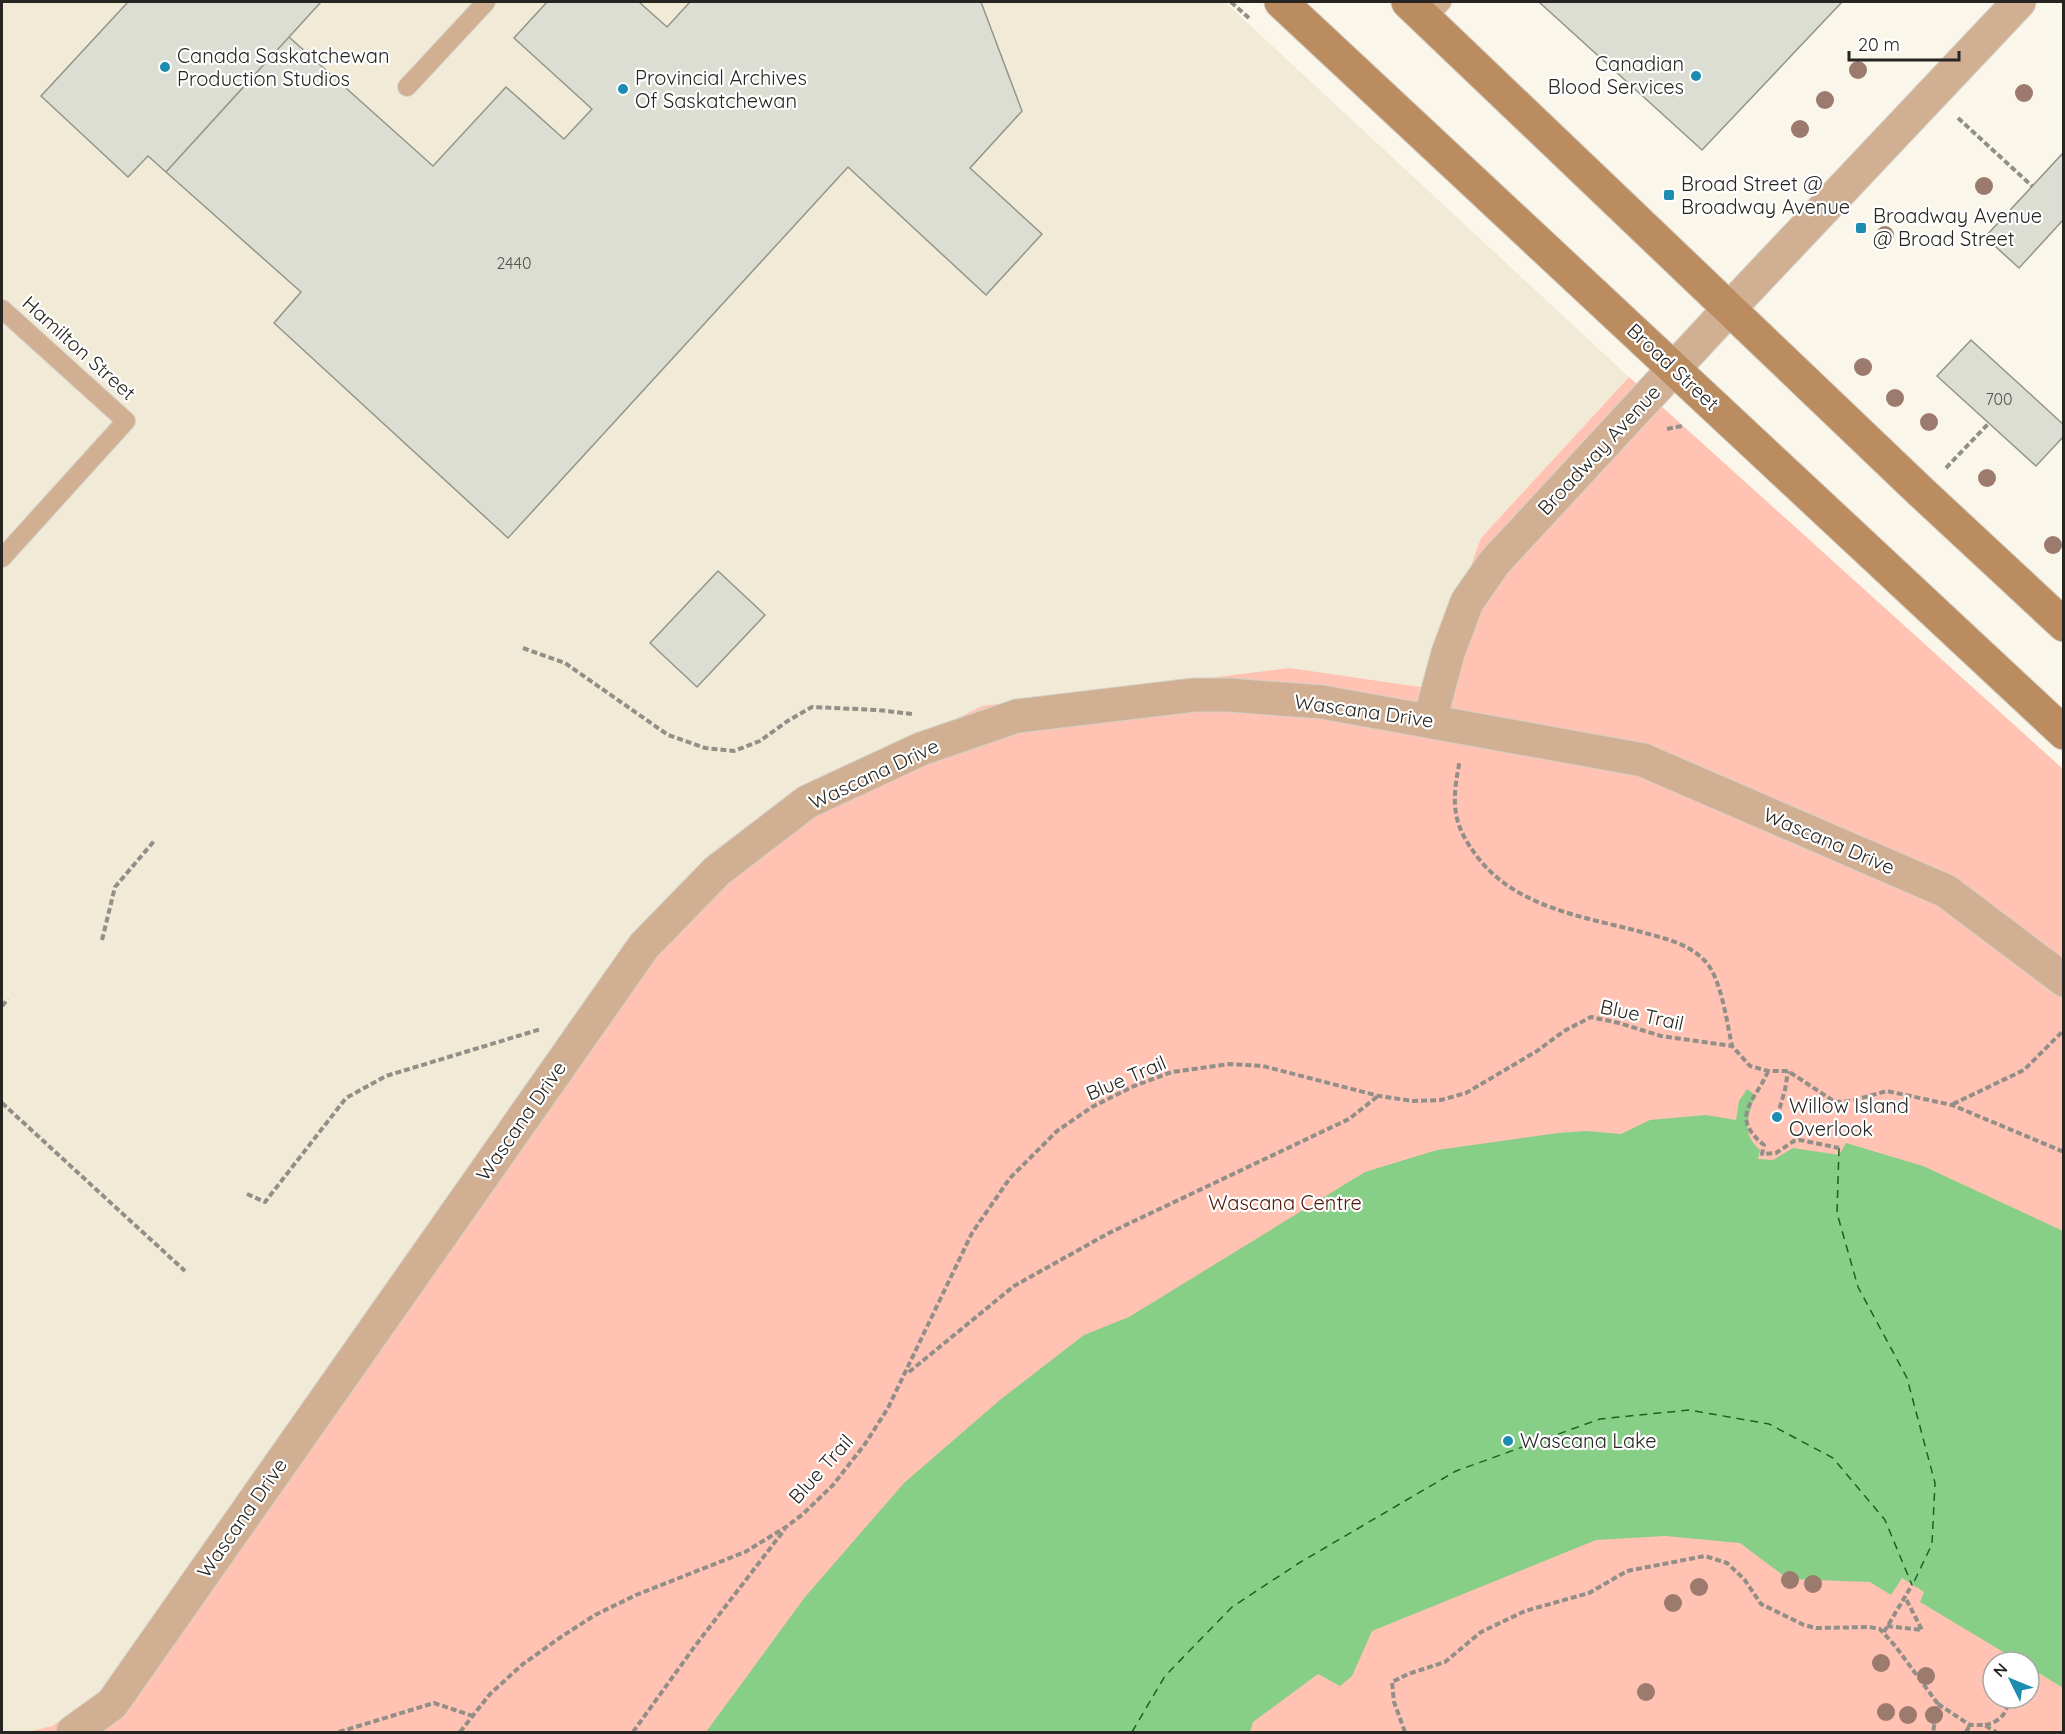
<svg xmlns="http://www.w3.org/2000/svg" width="2065" height="1734" font-family="Quicksand,sans-serif">
	<rect width="100%" height="100%" fill="#faf6ea"/>
	<path fill="#f1ead7" d="M2,2h1223l404,375 -148,161 -54,150 -137,-20 -656,269 -64,84 -463,670 -55,35 -25,6h-25z"/>
	<path fill="#ffc2b3" fill-rule="evenodd" d="M1629,377l434,392v963h-2036l25,-6 55,-35 463,-670 64,-84 170,-142 178,-89 308,-38 137,20 54,-150zM1993,1662h36v36h-36z"/>
	<path fill="#87ce87" d="M1747,1089l8,6c-7,23 -15,37 5,55l-2,9 15,1 20,-12 46,7 7,-12 77,23 140,65v457l-34,-21v-5h-9l-100,-60 4,-10 -22,-14 -11,17 -21,-13 -82,-3 -48,-36 -75,-7 -69,4 -224,91 -20,45 -12,10 -22,-12 -65,48 -3,10h-544l99,-135 99,-114 97,-84 83,-64 45,-18 236,-145 72,-22 121,-17 28,-2 35,3 29,-14 56,-5 30,5 3,-19z"/>
	<g fill="none" stroke-linecap="round" stroke-linejoin="round">
		<path stroke="#1a6221" stroke-width="1.5" stroke-dasharray="8 6" stroke-linecap="butt" d="M1839,1148l-2,65 21,74 49,91 28,105 -3,61 -19,40
			M1132,1732l33,-56 67,-69 67,-44 157,-92 144,-52 89,-9 80,14 64,34 52,62 27,65"/>
	</g>
	<path fill="#dcded3" stroke="#93958a" stroke-width="1.5" d="M128,2h193l-155,170 -18,-16 -20,21 -87,-81z
		M547,2h92l28,25 23,-25h291l41,109 -52,57 72,66 -56,61 -138,-128 -340,371 -234,-215 27,-31 -135,-120 123,-135 144,129 73,-79 58,52 28,-30 -78,-71z
		M1539,2h303l-140,148z
		M2064,152v67l-45,49 -34,-31z
		M1971,340l93,85v11l-28,30 -99,-90z
		M718,571l47,44 -68,72 -47,-44z"/>
	<g fill="none" stroke-linecap="round" stroke-linejoin="round">
		<g stroke="#d4d0c6" stroke-width="20">
			<path id="service" d="M1426,19l16,-17
				M407,87l79,-85
				M2,309l124,112 -124,137"/>
		</g>
		<g stroke="#d4d0c6" stroke-width="35">
			<path id="minor" d="M1430,720l18,-67 19,-51 27,-39 235,-254
				M73,1732l39,-28 532,-758 73,-75 90,-69 114,-53 96,-33 177,-21h35l93,7 321,58 303,131 118,89"/>
		</g>
		<g stroke="#d4d0c6" stroke-width="35">
			<path id="tertiary" d="M1729,309l290,-307"/>
		</g>
		<g stroke="#d4d0c6" stroke-width="35">
			<path id="secondary" d="M1281,2l783,731
				M1408,2l512,489 144,134"/>
		</g>
		<path stroke="#918f87" stroke-width="4" stroke-dasharray="6 3" stroke-linecap="butt" d="M1231,2l18,16
			M1958,118l74,68
			M1667,429l15,-3
			M1946,468l43,-45
			M523,648l42,15 103,72 37,13 29,3 26,-10 26,-19 26,-15 66,3 34,4
			M1457,765h2c-8,41 -6,61 20,94 38,48 104,58 159,72 24,7 48,11 66,29 17,16 23,63 28,86
			M102,940l13,-53 40,-47
			M2,1006l6,-7
			M1768,1071c-12,30 -40,45 -4,74l-2,9 14,-1 18,-12 6,-1 39,8
			M2,1103l183,168
			M1953,1104l71,-34 40,-40
			M1777,1117l8,-27 3,-19
			M247,1194l18,8 81,-104 40,-22 155,-47
			M909,1372l105,-86 95,-53 240,-114 29,-23
			M1887,1626l35,4 -17,-33
			M1884,1632l28,-47
			M1938,1704l32,21h14l12,7
			M1985,1725c13,-3 22,-10 23,-24
			M339,1732l95,-29 39,13
			M460,1732l30,-38 33,-30 38,-27 34,-22 41,-20 109,-43 41,-25 17,-13 30,-29 32,-41 23,-36 84,-175 38,-55 47,-47 35,-24 42,-21 38,-14 58,-8 33,2 116,30 34,5 28,-1 25,-7 71,-42 27,-20 27,-14 28,6 42,13 71,10 18,20 18,5h20l47,31 16,-1 36,-10 65,14 112,47
			M633,1732l62,-86 90,-117
			M1405,1732l-11,-30 -2,-20 16,-8 37,-12 36,-30 44,-21 64,-18 38,-22 78,-15 22,7 17,16 17,25 43,21 12,3 53,-1 11,2 16,18 42,57 -5,28
			M1966,1732l4,-7"/>
		<use href="#service" stroke="#d0af93" stroke-width="18"/>
		<use href="#minor" stroke="#d0af93" stroke-width="33"/>
		<use href="#tertiary" stroke="#d0af93" stroke-width="33"/>
		<use href="#secondary" stroke="#bc8c61" stroke-width="33"/>
	</g>
	<g fill="#9c7a6d">
		<circle cx="1858" cy="70" r="9"/>
		<circle cx="2024" cy="93" r="9"/>
		<circle cx="1825" cy="100" r="9"/>
		<circle cx="1800" cy="129" r="9"/>
		<circle cx="1984" cy="186" r="9"/>
		<circle cx="1885" cy="235" r="9"/>
		<circle cx="1863" cy="367" r="9"/>
		<circle cx="1895" cy="398" r="9"/>
		<circle cx="1929" cy="422" r="9"/>
		<circle cx="1987" cy="478" r="9"/>
		<circle cx="2053" cy="545" r="9"/>
		<circle cx="1790" cy="1580" r="9"/>
		<circle cx="1813" cy="1584" r="9"/>
		<circle cx="1699" cy="1587" r="9"/>
		<circle cx="1673" cy="1603" r="9"/>
		<circle cx="1881" cy="1663" r="9"/>
		<circle cx="1926" cy="1676" r="9"/>
		<circle cx="1646" cy="1692" r="9"/>
		<circle cx="1886" cy="1712" r="9"/>
		<circle cx="1908" cy="1715" r="9"/>
		<circle cx="1934" cy="1715" r="9"/>
	</g>
	<g fill="#1c8cb1" stroke="#fff" stroke-width="2">
		<circle cx="165" cy="67" r="6"/>
		<circle cx="1696" cy="76" r="6"/>
		<circle cx="623" cy="89" r="6"/>
		<rect x="1663" y="189" width="12" height="12" rx="3"/>
		<rect x="1855" y="222" width="12" height="12" rx="3"/>
		<circle cx="1777" cy="1117" r="6"/>
		<circle cx="1508" cy="1441" r="6"/>
	</g>
	<g text-anchor="middle" stroke-width="4.5" stroke-linejoin="round" paint-order="stroke">
		<g font-size="16" fill="#54534e">
			<text x="514" y="269">2440</text>
			<text x="1999" y="405">700</text>
		</g>
		<g font-size="20" fill="#262521" stroke="#fff" text-anchor="start">
			<text x="177" y="63">Canada Saskatchewan<tspan x="177" dy="23">Production Studios</tspan></text>
			<text x="1684" y="71" text-anchor="end">Canadian<tspan x="1684" dy="23">Blood Services</tspan></text>
			<text x="635" y="85">Provincial Archives<tspan x="635" dy="23">Of Saskatchewan</tspan></text>
			<text x="1681" y="191">Broad Street @<tspan x="1681" dy="23">Broadway Avenue</tspan></text>
			<text x="1873" y="223">Broadway Avenue<tspan x="1873" dy="23">@ Broad Street</tspan></text>
			<text x="1789" y="1113">Willow Island<tspan x="1789" dy="23">Overlook</tspan></text>
			<text x="1520" y="1448">Wascana Lake</text>
		</g>
		<g font-size="20" fill="#262521" stroke="#fff">
			<text transform="translate(79 348) rotate(42)" y="7">Hamilton Street</text>
			<text transform="translate(1673 367) rotate(43)" y="7">Broad Street</text>
			<text transform="translate(1599 450) rotate(-47)" y="7">Broadway Avenue</text>
			<text transform="translate(1364 711) rotate(8)" y="7">Wascana Drive</text>
			<text transform="translate(874 774) rotate(-25)" y="7">Wascana Drive</text>
			<text transform="translate(1829 841) rotate(23)" y="7">Wascana Drive</text>
			<text transform="translate(1642 1015) rotate(12)" y="7">Blue Trail</text>
			<text transform="translate(1126 1078) rotate(-23)" y="7">Blue Trail</text>
			<text transform="translate(521 1121) rotate(-55)" y="7">Wascana Drive</text>
			<text transform="translate(821 1469) rotate(-48)" y="7">Blue Trail</text>
			<text transform="translate(242 1518) rotate(-55)" y="7">Wascana Drive</text>
		</g>
		<g font-size="20" fill="#4f1506" stroke="#fff">
			<text x="1285" y="1210">Wascana Centre</text>
		</g>
	</g>
	<rect width="2065" height="1734" fill="none" stroke="#262521" stroke-width="6"/>
	<g transform="translate(2011 1680) rotate(313)"><circle r="28" fill="#ffffff" stroke="#a8a8a6" stroke-width="1.5"/>
	<path d="M0-4.5L10 22L0 15L-10 22Z" fill="#1c8cb1"/>
	<text y="-9" font-size="16" font-weight="bold" text-anchor="middle" fill="#262521">N</text>
	</g>
	<path d="M1849 51v9h110v-9" fill="none" stroke="#262521" stroke-width="3"/>
	<text x="1858" y="51" font-size="18" fill="#262521" stroke="#ffffff" stroke-width="4.5" paint-order="stroke">20 m</text>
</svg>
